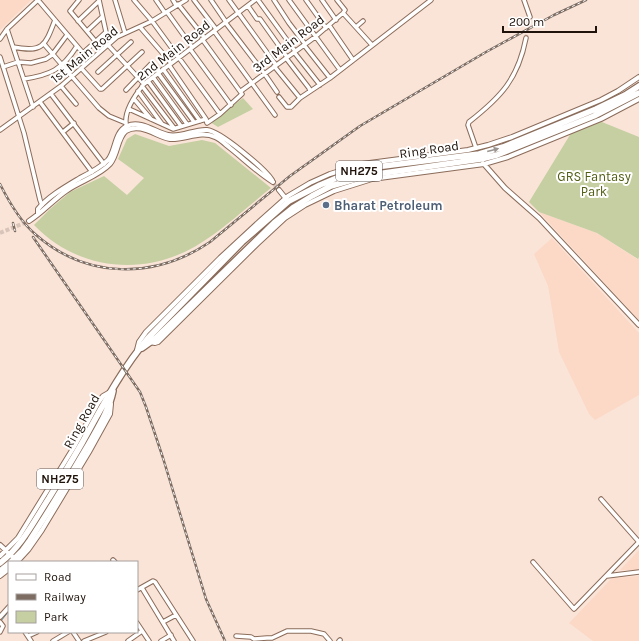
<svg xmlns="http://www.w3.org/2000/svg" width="639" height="641" font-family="Karla,sans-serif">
	<rect width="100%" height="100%" fill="#fae4d8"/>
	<path fill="#fcd9c6" d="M0,0h31l-31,30z
		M539,212l58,21 40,26 2,-2v63z
		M552,238l87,95v62l-44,25 -6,-6 -30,-62 -11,-66 -14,-32z
		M639,550v20h-19z
		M639,576v65h-46l-24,-18 43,-45z"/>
	<path fill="#c5cfa2" d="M243,98l10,11 -35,18 -8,-5z
		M592,118l47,19v120l-1,2 -41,-26 -58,-21 -10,-10 47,-77z
		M135,134l34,12 33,-6 13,3 56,45c-24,19 -48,42 -75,58 -53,31 -119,24 -162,-21l16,-16 20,-17 34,-16 23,19 17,-17 -26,-19 9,-20z"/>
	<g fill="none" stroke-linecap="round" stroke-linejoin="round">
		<path stroke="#4b95b6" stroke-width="1" d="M1,621l8,-10"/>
		<path stroke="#d9c4b9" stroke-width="3.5" stroke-dasharray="3.5 2" stroke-linecap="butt" d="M526,38l4,-21"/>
		<path stroke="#d9c4b9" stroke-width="4" stroke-dasharray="4 2" stroke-linecap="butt" d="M274,184l5,6
			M0,233l29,-12"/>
		<g stroke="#8b6c5a" stroke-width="5.5">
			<path id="minor" d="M38,0l45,53
				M79,0l-9,11 26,31
				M115,0l10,33
				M134,0l18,21 68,93
				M156,0l9,13
				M173,0l3,5
				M194,0l22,29
				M211,0l15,22
				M229,0l47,65
				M258,0l37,51
				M274,0l15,23 16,21
				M289,0l51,70
				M306,0l20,28
				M322,0l14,20
				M524,0l6,17
				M178,4l26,33
				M248,6l9,13h3l27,38
				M167,12l25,35
				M343,13l29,32
				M78,21l21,-20
				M225,22l39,51 13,19
				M329,25l24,35
				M140,27l31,36
				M356,27l7,-6
				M7,29l26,78
				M87,31l15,-14
				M214,31l61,84
				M0,39l7,-10 31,-29
				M202,39l40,55 -22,20 -13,9
				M44,44l55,64 10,8 17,7
				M108,45l36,39
				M304,45l26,33
				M13,47c30,6 32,-1 42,-27
				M190,49l41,56
				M294,52l26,33
				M0,57l24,76 16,67 2,5
				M286,58l23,30 1,3
				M85,65l-4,-4 2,-8 23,-21 -7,-32
				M169,65l37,54
				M274,66l26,32
				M3,67l15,-5 13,1 15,-4 6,-4 15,-20
				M81,68l19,21h2l40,-37
				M163,69l37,52
				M98,72l33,-30
				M158,73l36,49
				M153,77l34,47
				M24,79c26,-4 38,-9 53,-33
				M148,81l33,45
				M61,86l15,18
				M142,86l32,42
				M126,90l25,-26h2l7,8
				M138,91l24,33
				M241,91l74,-54 28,-24 2,-3 -8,-10
				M51,94l53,70
				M279,97l8,10h4l9,-9 30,-20 101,-78
				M134,99l17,20
				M40,102l52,70
				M129,109l44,20 33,-10 1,4
				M127,128c-5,-14 8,-33 17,-44l111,-84
				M0,130l61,-44 56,-49 35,-16 34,-21
				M63,132l11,-9
				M476,148l-8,-23 1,-3c32,-25 49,-43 57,-84
				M601,499l38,43
				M113,560l2,2
				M533,562l41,47 65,-67
				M607,576l32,-4
				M142,588l32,53
				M137,590l16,-9 2,1 38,59
				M0,622l3,4 -3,6
				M163,622l13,-7
				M137,623l12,18
				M25,632l6,9
				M73,632l6,9
				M28,636l9,-4
				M236,636l15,1 3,2 13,-1h5l15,-7h24l13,3 6,7
				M53,641l15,-9
				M84,641l22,-9
				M128,641l14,-10
				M161,641l10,-6
				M339,641l1,-1"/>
		</g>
		<g stroke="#8b6c5a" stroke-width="6">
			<path id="tertiary" d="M483,163l22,25 34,30 100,107
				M279,190l8,10
				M38,214v-5c11,-13 27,-22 42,-31 10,-5 20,-10 28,-18 8,-9 6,-28 19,-34 14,-6 28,6 41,9 13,3 26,-6 39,-5 13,1 58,39 65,50
				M29,221c13,-8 24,-21 37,-30 14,-10 33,-15 44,-27 8,-9 7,-26 16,-33 14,-9 31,6 44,8 15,1 31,-9 45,-2 5,2 10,7 15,11 14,11 27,24 43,34
				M150,342l5,1 3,-1 99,-98 28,-26 20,-13 29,-14 38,-12 112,-15 24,-7 93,-38 38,-20
				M137,350l2,-8 7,-10 74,-74 40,-37 28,-25 22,-13 20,-9 32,-10 106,-14 20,-5 24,-8 89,-37 17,-9 21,-14
				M0,545l16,15
				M0,556l18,-18 56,-91 24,-44 5,-7 7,-4
				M17,562l11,-12 14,-20 47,-78 21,-38 1,-10
				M0,576l9,-7
				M0,617l9,-10"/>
		</g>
		<g stroke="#8b6c5a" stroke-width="8">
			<path id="trunk" d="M142,348l14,-10 118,-115 20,-16 18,-11 19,-10 21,-6 18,-5 111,-16 16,-4 97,-39 45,-23
				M11,562l11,-11 8,-11c20,-31 39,-62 57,-93 10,-18 22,-36 26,-56
				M0,563c22,-17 34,-42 49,-65 11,-18 22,-36 33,-55 20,-36 39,-73 66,-105l94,-96 47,-41 31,-16 26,-11 22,-6 111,-14 24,-7 93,-38 29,-14 14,-9
				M0,571l9,-7"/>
		</g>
		<use href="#minor" stroke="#fff" stroke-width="3.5"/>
		<use href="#tertiary" stroke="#fff" stroke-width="4"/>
		<use href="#trunk" stroke="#fff" stroke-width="5.5"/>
		<g stroke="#7c6c62" stroke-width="2.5">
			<path id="rail" d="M0,184c9,18 20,37 35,50 51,45 119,46 175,8l80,-66 70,-50 126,-74 68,-37 32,-15
				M13,223l2,8
				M33,237l107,155 6,15 17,51 43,141 19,42"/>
		</g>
		<use href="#rail" stroke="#fff" stroke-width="1" stroke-dasharray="3" stroke-linecap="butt"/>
	</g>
	<defs><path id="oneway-solid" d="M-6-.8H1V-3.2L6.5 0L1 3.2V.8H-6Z"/></defs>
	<use fill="#9a9491" href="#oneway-solid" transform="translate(493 150) rotate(-15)"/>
	<circle fill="#5c6f8a" stroke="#fff" stroke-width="1.5" cx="326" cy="205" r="4"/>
	<g text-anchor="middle" stroke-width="4" stroke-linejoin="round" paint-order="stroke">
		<g fill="#fff" stroke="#625954" stroke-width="1">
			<rect x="336" y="161" width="46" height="20" rx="3"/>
			<rect x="37" y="469" width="46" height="20" rx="3"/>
		</g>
		<g font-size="12" font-weight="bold" fill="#1e120a">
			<text x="359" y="175">NH275</text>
			<text x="60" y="483">NH275</text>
		</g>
		<g font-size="13" fill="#1e120a" stroke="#fff">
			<text transform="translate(288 43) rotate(-37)" y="5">3rd Main Road</text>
			<text transform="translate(173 50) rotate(-38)" y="5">2nd Main Road</text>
			<text transform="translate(84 54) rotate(-39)" y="5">1st Main Road</text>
			<text transform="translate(429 149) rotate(-8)" y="5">Ring Road</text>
			<text transform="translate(81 421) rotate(-61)" y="5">Ring Road</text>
		</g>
		<g font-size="13" fill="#535e15" stroke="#fff">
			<text x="594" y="181">GRS Fantasy<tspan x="594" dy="15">Park</tspan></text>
		</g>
		<g font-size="13" font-weight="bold" fill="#4e5e75" stroke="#fff" text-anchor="start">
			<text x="334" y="210">Bharat Petroleum</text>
		</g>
	</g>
	<rect x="8" y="561" width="130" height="72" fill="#ffffff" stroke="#a5a09d"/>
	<rect x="16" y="574" width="20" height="6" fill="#ffffff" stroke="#a5a09d"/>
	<text x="44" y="581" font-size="12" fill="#1e120a">Road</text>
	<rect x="16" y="594" width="20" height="6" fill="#7c6c62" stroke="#a5a09d"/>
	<text x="44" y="601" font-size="12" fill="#1e120a">Railway</text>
	<rect x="16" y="611" width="20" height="12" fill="#c5cfa2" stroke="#a5a09d"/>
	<text x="44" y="621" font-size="12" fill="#1e120a">Park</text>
	<path d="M503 26v6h93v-6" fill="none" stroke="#1e120a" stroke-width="2"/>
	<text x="509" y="26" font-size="12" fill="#1e120a" stroke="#ffffff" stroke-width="3" paint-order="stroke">200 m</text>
</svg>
